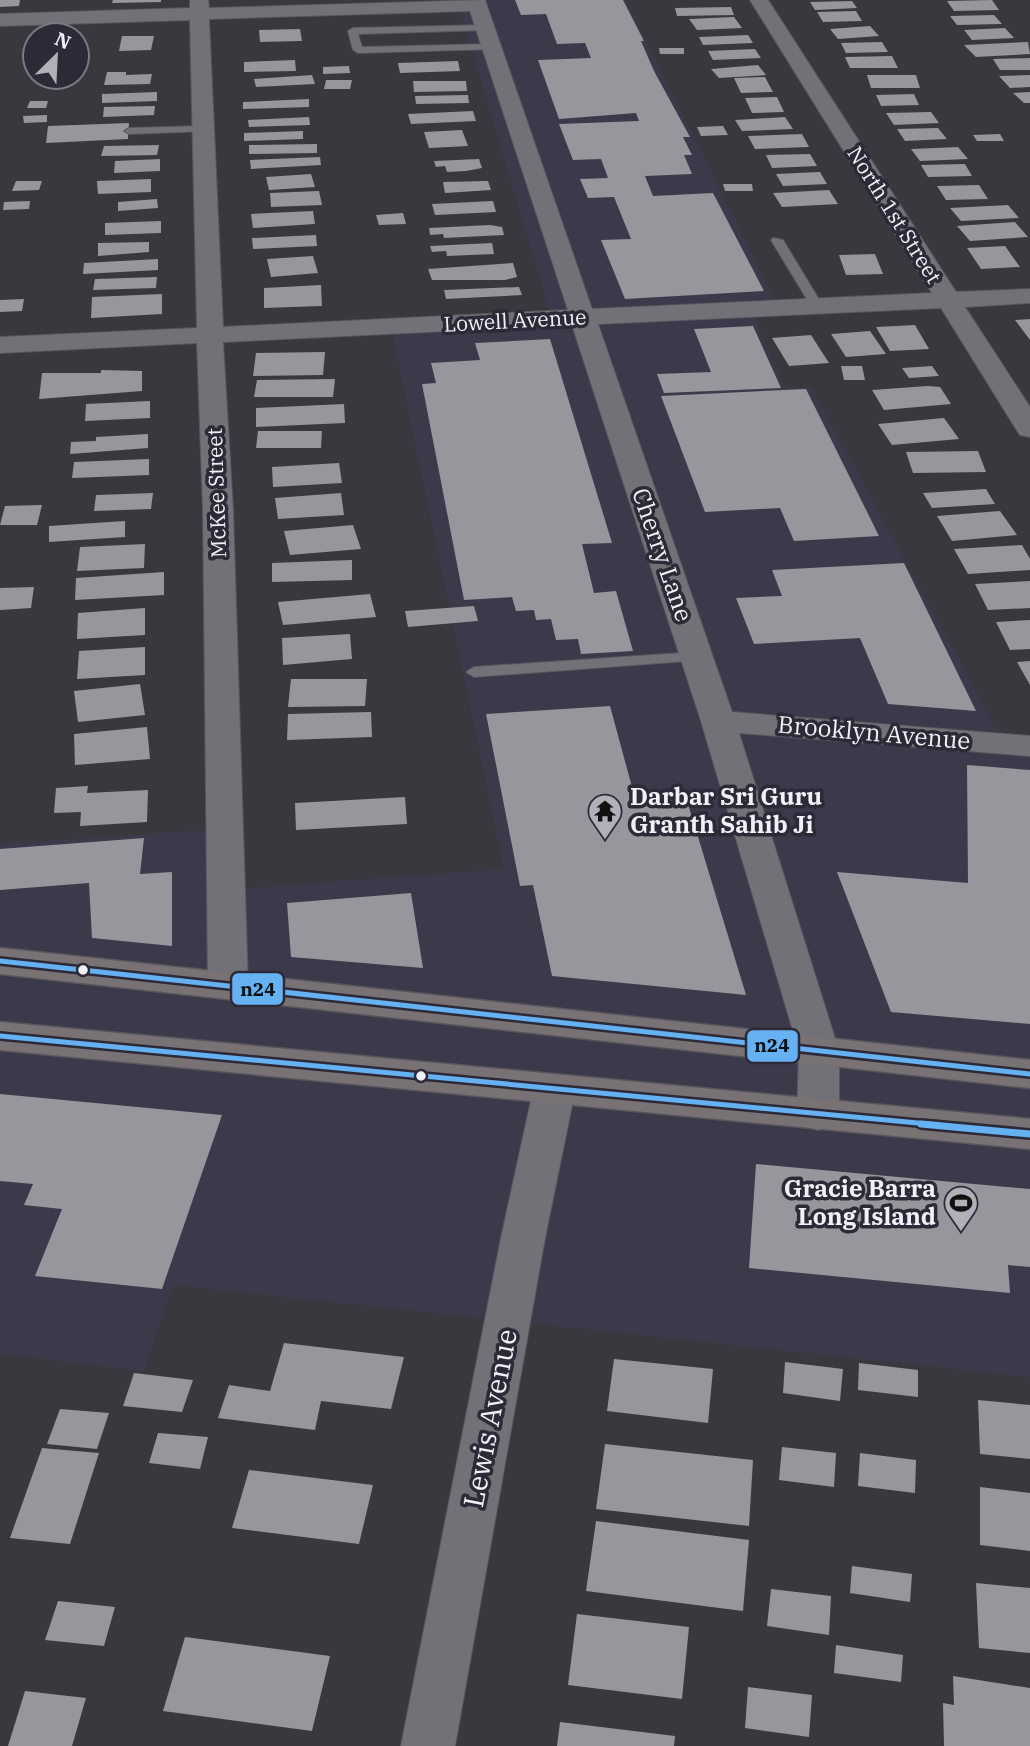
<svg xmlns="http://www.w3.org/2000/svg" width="1030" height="1746" font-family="'IBM Plex Serif',serif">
	<rect width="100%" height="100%" fill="#39383e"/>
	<path fill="#3c394b" d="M457,0h169l153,310 -27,3 33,75 26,-1 199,367 20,2v621l-857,-92 -29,86 -144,-17v-510l218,-15 4,61 282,-21 -112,-536 161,-10z"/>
	<path fill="#97969c" d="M0,0h20l-1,6 -19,1z
		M113,0h48v2l-49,1z
		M515,0h108l21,41h-3l13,30 36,66h-7l9,18h-8l8,19 -47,2 8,20 60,-3 51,98 -139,8 -24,-59 30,-1 -17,-42 -26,1 -8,-19 28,-1 -7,-19 -28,1 -14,-36 80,-3 -3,-8 -77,6 -21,-59 53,-2 -6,-15 -28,1 -11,-30 -25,1z
		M992,0l7,10 -45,1 -7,-10z
		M852,1l5,7 -42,2 -5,-8z
		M731,7l3,8 -57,1 -2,-8z
		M856,11l6,10 -39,1 -6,-10z
		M994,15l8,9 -45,1 -7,-9z
		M734,17l8,11 -45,2 -8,-11z
		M870,26l9,10 -41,3 -8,-10z
		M1005,28l9,10 -42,2 -8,-10z
		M300,29l2,12 -42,1 -1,-12z
		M748,35l5,8 -50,2 -4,-8z
		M122,36h32l-3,14 -32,1z
		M882,42l6,10 -42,1 -5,-10z
		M1028,42l2,12 -54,3 -12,-12z
		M659,48h25v6h-24z
		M755,49l6,9 -48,2 -5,-9z
		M892,56l6,12h-48l-5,-11z
		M1030,58v12h-30l-7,-11z
		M295,60l1,11 -52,1v-10z
		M458,61l2,10 -60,2 -2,-10z
		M758,65l8,10 -47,3 -8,-9z
		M349,66l1,7 -27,1v-7z
		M107,72h19v3l26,-1 -2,10 -46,1z
		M312,75l3,9 -59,3 -2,-8z
		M867,75h49l4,13h-49z
		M1030,75v12l-20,1 -11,-12z
		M765,77l8,15 -32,1 -7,-15z
		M326,80h26l-2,9h-26z
		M413,81h53l1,10 -53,1z
		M157,92v9l-55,2v-9z
		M1030,92v11h-6l-11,-10z
		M914,94l5,11 -38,1 -5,-11z
		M468,95l1,8 -53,1 -1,-8z
		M777,97l7,15 -32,1 -7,-15z
		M309,99v8l-66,2v-7z
		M30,101h18l-2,7h-19z
		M155,106l-1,9 -51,2 1,-10z
		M473,111l3,10 -65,3 -3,-10z
		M931,112l8,11 -45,2 -8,-12z
		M47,115v7l-23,1 -1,-7z
		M309,117l1,8 -61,2 -1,-7z
		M785,117l8,12 -51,2 -7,-11z
		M129,123l-1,16 -82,4 2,-17z
		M723,126l5,9 -27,1 -4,-9z
		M938,128l9,11 -42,2 -8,-12z
		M462,130l6,16 -39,2 -5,-16z
		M303,131v8l-59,2v-8z
		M802,134l7,13 -54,2 -7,-13z
		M1000,134l4,7h-27l-4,-6z
		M317,144v9l-68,1v-9z
		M159,145l-2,10 -56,1 3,-10z
		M958,147l10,12 -48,2 -9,-12z
		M810,154l7,12 -45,2 -6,-13z
		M320,157l1,8 -70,4 -1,-9z
		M160,159v12l-46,2 1,-12z
		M479,159l3,9 -16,3 -19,1 -2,-6 -9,1 -2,-6z
		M965,164l7,12 -44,1 -7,-12z
		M820,172l7,12 -44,2 -7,-12z
		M311,174l4,13 -46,3 -3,-13z
		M151,179v13l-53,2 -1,-13z
		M16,181h26l-3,9 -27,1z
		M488,181l3,9 -46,3 -2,-11z
		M723,184h29l1,7h-28z
		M979,185l9,14 -42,1 -9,-14z
		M829,190l9,14 -56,3 -9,-14z
		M319,191l3,14 -51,2 -1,-14z
		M157,199l1,9 -40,3v-9z
		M30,201l-1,8 -26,1 1,-8z
		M493,201l3,11 -61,3 -3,-11z
		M1008,205l11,13 -58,3 -11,-13z
		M313,211l2,13 -62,4 -2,-14z
		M403,213l3,11 -27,1 -3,-10z
		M161,221v12l-56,2v-12z
		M1015,222l13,15 -58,4 -13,-15z
		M490,225l12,2 2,8 -60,3 -1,-4 -13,1 -1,-7z
		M316,235l1,11 -64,3 -1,-11z
		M149,242v10l-51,4v-13z
		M492,243l2,11 -47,2 -1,-5 -14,1 -2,-6z
		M1005,246l15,21 -39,2 -14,-21z
		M875,254l8,20 -37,1 -7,-20z
		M313,256l5,17 -47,4 -4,-18z
		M158,259v11l-75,4 1,-11z
		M513,263l4,14 -12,3h-73l-4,-11z
		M157,277l-1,11 -63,2 2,-11z
		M321,285l1,21 -58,2v-20z
		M519,287l3,8 -76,4 -2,-9z
		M162,294v20l-71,4 1,-21z
		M24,299l-2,12 -22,1v-12z
		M1030,319v21l-15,-20z
		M915,325l14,24 -39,2 -14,-24z
		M753,326l28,62 -117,5 -7,-19 54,-2 -17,-43z
		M870,331l16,23 -40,3 -15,-23z
		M811,335l18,28 -40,3 -17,-28z
		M550,339l62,204 -30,1 12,49 22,-2 17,60 -52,3 -3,-15 -22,1 -5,-21 -15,1 -2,-10 -18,1 -4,-14 -48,3 -42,-216 14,-1 -5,-20 49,-3 -5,-17z
		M325,352l-2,23 -70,1 3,-23z
		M841,366h21l3,14h-21z
		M932,366l7,10 -30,2 -7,-10z
		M101,370l41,1v20l-103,8 3,-26h59z
		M335,379l-2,18h-79l3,-17z
		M927,386l13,1 11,17 -67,6 -12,-20z
		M806,389l73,147 -85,5 -14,-33 -75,4 -44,-116z
		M150,401v17l-65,3 1,-17z
		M344,404l1,19 -89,4v-19z
		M944,418l15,21 -67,6 -14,-21z
		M258,431h64l-1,17h-65z
		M148,434v14l-78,6 1,-12 25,-1v-4z
		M978,451l8,21 -73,1 -7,-21z
		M149,459v16l-77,3 2,-16z
		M339,463l3,20 -69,4 -1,-20z
		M986,489l9,15 -63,4 -9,-15z
		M153,493l-2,16 -57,2 2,-16z
		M341,493l3,22 -66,4 -3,-21z
		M42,505l-5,20h-37l5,-19z
		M1000,511l17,24 -65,6 -15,-25z
		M125,521v16l-76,5v-16z
		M353,525l8,24 -71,6 -6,-24z
		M145,544l-1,24 -67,3 3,-24z
		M1022,545l8,14v11l-62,4 -14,-25z
		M352,560v20l-80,2v-19z
		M904,563l72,148 -88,-7 -28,-66 -106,6 -18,-46 46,-2 -10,-26z
		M164,572v23l-89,5 1,-22z
		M1030,581v27l-42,2 -13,-26z
		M34,587l-3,21 -31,2v-22z
		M370,594l6,23 -93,8 -5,-23z
		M474,606l4,15 -70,6 -3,-16z
		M145,608v27l-68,4 1,-26z
		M1030,620v29l-20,1 -14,-28z
		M350,634l2,25 -69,6 -1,-27z
		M145,647v28l-68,4 2,-28z
		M1030,661v24l-13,-23z
		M291,679h76l-2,27 -77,1z
		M140,684l5,31 -67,7 -4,-31z
		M610,706l25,92 50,-4 61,201 -194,-19 -19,-91 -13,1 -34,-172z
		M371,712l1,25 -85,3 1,-26z
		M147,727l3,32 -75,6 -1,-31z
		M967,765l63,5v254l-139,-12 -54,-140 131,11z
		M88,786l-1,7 61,-3 -1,32 -67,4 1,-14 -27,1 2,-25z
		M405,797l2,27 -111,6 -1,-27z
		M144,838l-4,36 32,-2v74l-80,-8 -3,-55 -89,7v-41z
		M411,893l12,75 -132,-11 -4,-54z
		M0,1094l222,21 -60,174 -127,-13 27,-67 -38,-4 9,-21 -33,-3z
		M756,1164l274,25v78l-22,-2 2,28 -261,-25z
		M284,1343l120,14 -13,52 -70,-8 -6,29 -97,-12 11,-33 41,6z
		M614,1359l99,10 -5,54 -101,-12z
		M785,1362l58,7 -3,32 -57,-8z
		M859,1363l59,7v27l-60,-7z
		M134,1373l59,7 -11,32 -59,-6z
		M978,1400l52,5v54l-50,-5z
		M60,1409l49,4 -12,36 -50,-5z
		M158,1433l50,4 -8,32 -51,-6z
		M605,1444l148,16 -4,66 -153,-17z
		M782,1447l54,6 -2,34 -55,-7z
		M42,1448l57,5 -29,91 -60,-6z
		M860,1453l56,7 -1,33 -57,-7z
		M249,1470l124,15 -14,59 -127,-16z
		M980,1487l50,6v58l-50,-6z
		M596,1521l153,19 -6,71 -157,-20z
		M852,1566l60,8 -2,28 -60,-9z
		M976,1583l54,5v65l-51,-5z
		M771,1589l60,7 -2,39 -62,-9z
		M58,1601l57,6 -11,39 -59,-6z
		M577,1614l112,13 -7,72 -114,-14z
		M185,1637l145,19 -18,75 -149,-20z
		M836,1645l67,10 -2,27 -67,-9z
		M953,1676l77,12v58h-86l-1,-43 11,2z
		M748,1687l64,8 -3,42 -64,-9z
		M25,1691l61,7 -14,48h-64z
		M560,1722l115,14 -1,10h-117z"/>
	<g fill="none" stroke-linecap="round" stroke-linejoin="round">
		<g stroke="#57565c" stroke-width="2">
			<path id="lane" d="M485,25l3,1v4l-130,4 4,13 131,-3 3,1v4l-138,4 -5,-3 -5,-19 5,-3z
				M203,126l4,1v4l-78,3 -5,-3 5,-3z
				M773,238l10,2 40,66 -2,3 -10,-3 -40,-66z
				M696,652l8,5 -3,3 -227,17 -8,-5 8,-5z"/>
		</g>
		<g stroke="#57565c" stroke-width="2">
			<path id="street" d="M190,0h18l1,8 276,-8 107,309 340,-16 -182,-293h18l188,292 74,-3v14l-65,4 65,100v30l-10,-2 -4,-6 -75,-121 -343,16 134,388 298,24v20l-291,-23 100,318v65l-6,10 -15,4 -15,-4 -6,-10 2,-65 -98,-330 -129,-396 -349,17 10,168 15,476 -6,9 -14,3 -14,-3 -6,-9 -5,-476 -6,-167 -197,10v-16l197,-9 -7,-308 -190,6v-12l190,-6zM470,11l98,299 -345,17 -14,-308z
				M554,1077l15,4 6,10 -30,147 -90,508h-54l100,-508 32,-147 6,-10z"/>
		</g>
		<g stroke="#57565c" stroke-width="3">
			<path id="primary" d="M0,948l1030,112v28l-1030,-114z
				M0,1022l1030,97v30l-1030,-99z"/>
		</g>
		<use href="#lane" fill="#727177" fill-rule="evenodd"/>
		<use href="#street" fill="#727177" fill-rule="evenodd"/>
		<use href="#primary" fill="#797275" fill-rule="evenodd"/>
		<g stroke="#2d2a38" stroke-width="10">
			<path id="bus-1-far1" d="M0,961l1030,113
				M0,1036l939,89"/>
		</g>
		<g stroke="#2d2a38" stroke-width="12">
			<path id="bus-1" d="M921,1124l109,10"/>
		</g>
		<use href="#bus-1-far1" stroke="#66b1f2" stroke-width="5"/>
		<use href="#bus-1" stroke="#66b1f2" stroke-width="7"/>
	</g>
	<defs>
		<g id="temple-pin" transform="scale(1.75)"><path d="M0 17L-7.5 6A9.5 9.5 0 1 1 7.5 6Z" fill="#b1b0b8" stroke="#2d2a38"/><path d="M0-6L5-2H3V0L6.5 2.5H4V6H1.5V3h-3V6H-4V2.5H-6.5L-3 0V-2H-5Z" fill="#111"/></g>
		<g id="stadium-pin" transform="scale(1.75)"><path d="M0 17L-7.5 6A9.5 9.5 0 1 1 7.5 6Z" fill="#b1b0b8" stroke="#2d2a38"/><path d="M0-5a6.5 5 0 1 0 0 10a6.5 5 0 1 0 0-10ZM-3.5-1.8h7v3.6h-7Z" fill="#111"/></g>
	</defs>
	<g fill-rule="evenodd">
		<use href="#temple-pin" x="605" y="811"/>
		<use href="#stadium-pin" x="961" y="1203"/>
	</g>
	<g fill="#f1f0f9" stroke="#2d2a38" stroke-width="2.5">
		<circle cx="83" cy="970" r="6"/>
		<circle cx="421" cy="1076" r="6"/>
	</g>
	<g text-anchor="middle" stroke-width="7" stroke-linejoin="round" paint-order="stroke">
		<g font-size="21" fill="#f1f0f9" stroke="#2d2a38">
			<text transform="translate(894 215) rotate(58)" y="7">North 1st Street</text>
			<text transform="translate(515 321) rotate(-3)" y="7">Lowell Avenue</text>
			<text transform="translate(217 493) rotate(-92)" y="7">McKee Street</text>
		</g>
		<g font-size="24" fill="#f1f0f9" stroke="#2d2a38">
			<text transform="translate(662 555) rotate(71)" y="8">Cherry Lane</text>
			<text transform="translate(874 733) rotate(5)" y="8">Brooklyn Avenue</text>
		</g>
		<g font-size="24" font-weight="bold" fill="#f1f0f9" stroke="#2d2a38" text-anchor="start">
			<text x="630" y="805">Darbar Sri Guru<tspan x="630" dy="28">Granth Sahib Ji</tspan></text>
			<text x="936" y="1197" text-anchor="end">Gracie Barra<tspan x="936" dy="28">Long Island</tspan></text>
		</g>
		<g font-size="28" fill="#f1f0f9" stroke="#2d2a38">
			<text transform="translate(490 1418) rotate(-79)" y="10">Lewis Avenue</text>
		</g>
	</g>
	<g stroke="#2d2a38" stroke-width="2.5">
		<rect x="231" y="972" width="53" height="34" rx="7" fill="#66b1f2"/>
		<rect x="746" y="1029" width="53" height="34" rx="7" fill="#66b1f2"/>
	</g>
	<g font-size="19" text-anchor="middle" font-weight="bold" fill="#111">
		<text x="258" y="996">n24</text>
		<text x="772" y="1052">n24</text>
	</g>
	<g transform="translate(56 56) rotate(24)"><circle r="33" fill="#2d2a38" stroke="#7b7985" stroke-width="2"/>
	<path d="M0-5L12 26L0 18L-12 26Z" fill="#b1b0b8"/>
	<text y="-10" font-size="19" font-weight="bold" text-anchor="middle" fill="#f1f0f9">N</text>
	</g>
</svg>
